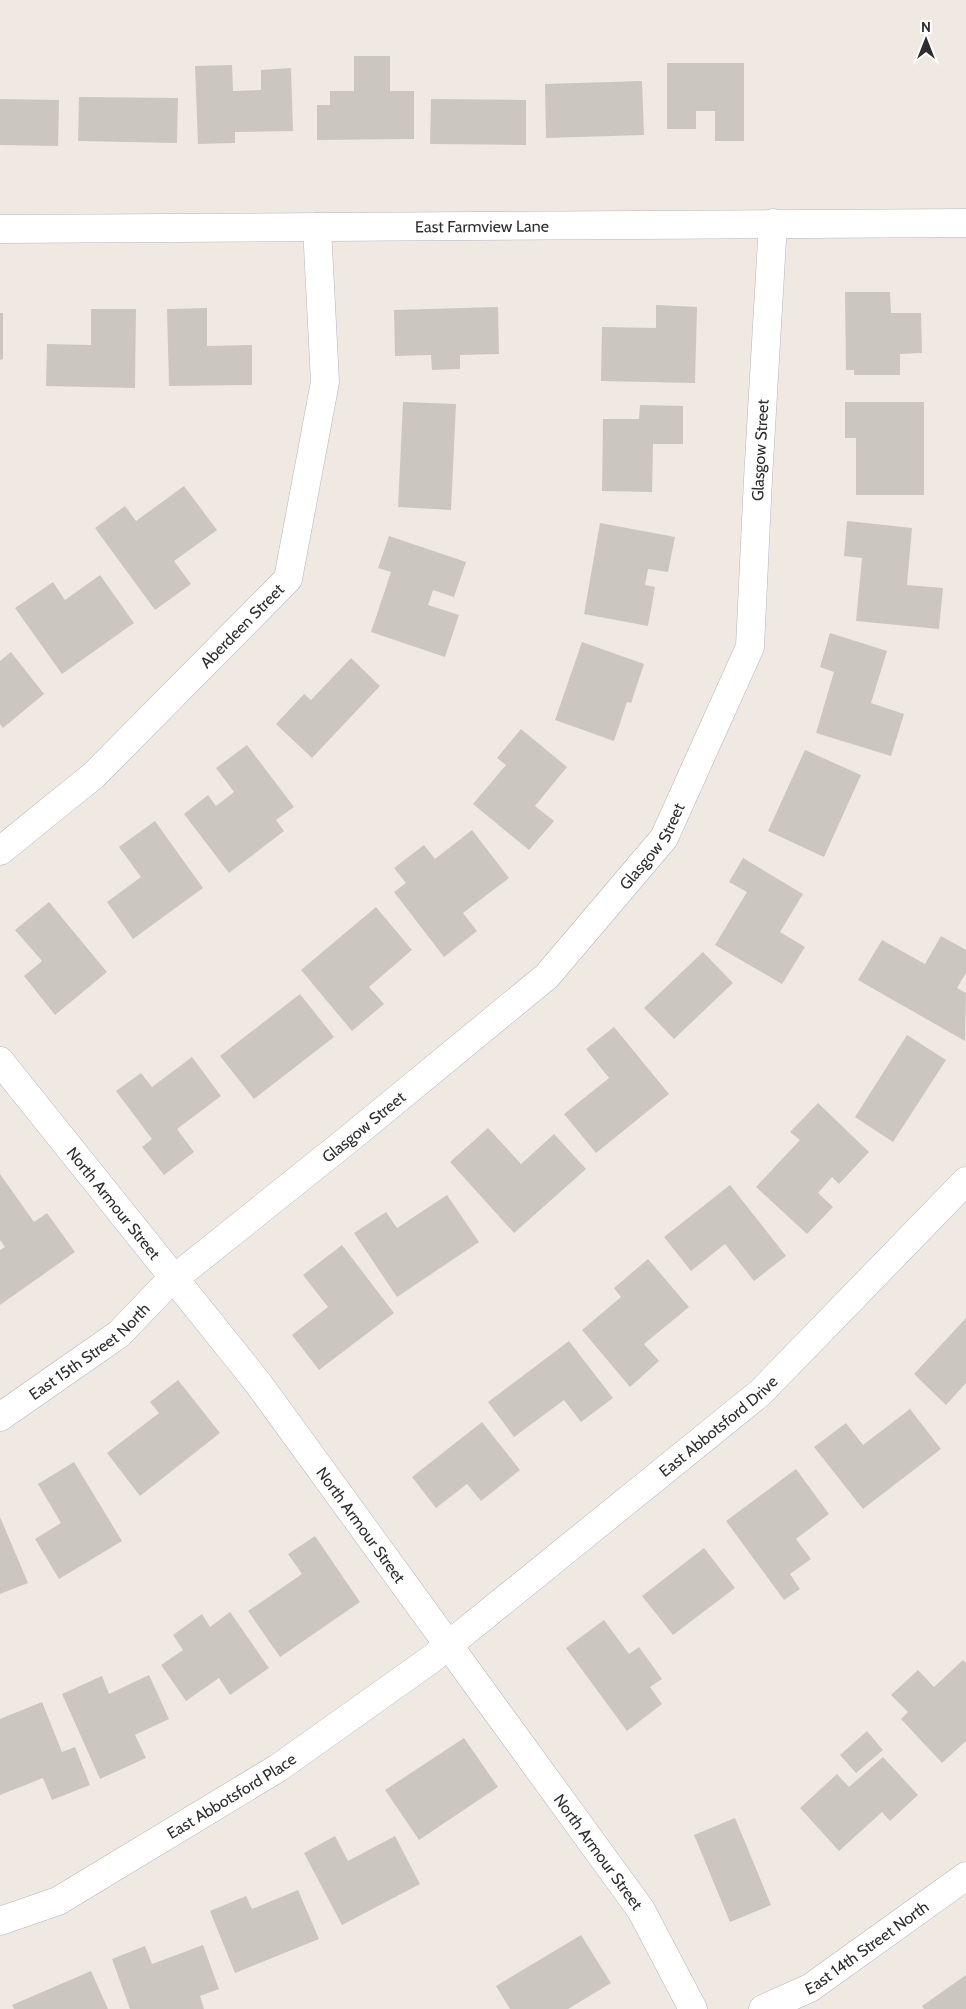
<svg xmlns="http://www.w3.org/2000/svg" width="966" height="2009" font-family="Cabin,sans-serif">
	<rect width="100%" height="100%" fill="#efe9e1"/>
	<path fill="#cbc7bf" d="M354,56h36v35h24v48l-97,1v-35h13v-14h24z
		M667,63h77v78h-29v-30h-19v18h-29z
		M232,65l1,26 28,-1v-20l30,-2 2,63 -58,1v11l-37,1 -3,-78z
		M642,81l2,54 -98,3 -1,-54z
		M79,97l99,1 -1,45 -99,-2z
		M0,99l59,1 -1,46 -58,-1z
		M431,99l95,1v45l-96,-1z
		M845,292h45l1,21h30l1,40 -22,1v21h-46v-5h-8z
		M656,305l41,2 -2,76 -94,-2 1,-54 54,1z
		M498,307l1,47 -39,1v14l-28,1 -1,-15 -36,1 -1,-46z
		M207,308v38l45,-1v40l-83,1 -2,-77z
		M91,309h45l-1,79 -89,-2 1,-42 44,1z
		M0,313h3v46l-3,1z
		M403,402l53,2 -5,106 -53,-3z
		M845,402h79v93h-68v-57h-11z
		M640,405l43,1v38h-30l-1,48 -50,-1 1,-72h36z
		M184,486l33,44 -43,31 17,23 -36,26 -60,-82 30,-22 11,15z
		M847,521l65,7 -5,57 36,3 -4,41 -83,-8 6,-63 -18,-2z
		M600,523l75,14 -7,35 -20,-3 -3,16 10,2 -7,39 -64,-12z
		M389,536l77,26 -12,35 -21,-7 -5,15 31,10 -14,42 -74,-25 20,-60 -13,-4z
		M100,575l34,48 -72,51 -47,-66 38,-26 12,18z
		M830,633l57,18 -16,52 33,11 -13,42 -75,-23 18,-61 -14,-5z
		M582,642l62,22 -13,39 -4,-1 -13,39 -59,-21z
		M11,652l33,42 -41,34 -3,-4v-63z
		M351,658l29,28 -68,72 -36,-34 28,-30 7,6z
		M521,729l46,38 -32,39 19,15 -25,29 -56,-46 33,-39 -9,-7z
		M247,745l47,62 -18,13 8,11 -55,42 -45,-59 24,-19 8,11 18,-14 -18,-24z
		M805,750l56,25 -37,82 -56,-26z
		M155,821l48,67 -70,51 -26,-37 34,-25 -22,-30z
		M472,830l37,48 -46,35 14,18 -33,26 -50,-65 12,-9 -12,-15 30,-23 11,14z
		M743,858l60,36 -23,38 25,15 -23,37 -67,-39 32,-53 -18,-10z
		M49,902l58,70 -52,43 -31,-39 18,-15 -27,-31z
		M376,907l36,43 -43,37 15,17 -32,27 -51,-61z
		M941,936l25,14v23l-9,15 9,5 -1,48 -107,-61 24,-40 43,24z
		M703,952l30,31 -59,56 -30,-31z
		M300,994l34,43 -80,62 -34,-43z
		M614,1027l55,67 -73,59 -32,-39 45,-36 -23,-29z
		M907,1035l39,25 -53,82 -38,-25z
		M192,1057l29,39 -44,33 17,23 -30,23 -22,-28 10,-8 -36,-48 25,-18 11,14z
		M818,1103l51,49 -30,32 -7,-7 -14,16 15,14 -26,27 -51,-47 44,-47 -10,-8z
		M488,1128l33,36 33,-30 32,35 -72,64 -64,-71z
		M0,1174l34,48 13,-9 28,39 -75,53v-55l5,-3 -5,-7z
		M730,1185l56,71 -32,25 -29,-37 -34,27 -27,-34z
		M447,1195l32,47 -82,55 -43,-64 32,-21 11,16z
		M342,1245l52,68 -75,57 -27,-35 36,-28 -25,-32z
		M648,1259l41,48 -45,37 15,17 -29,26 -48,-57 39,-33 -7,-9z
		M966,1318v65l-20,22 -32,-31z
		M569,1341l44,57 -32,24 -17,-22 -50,37 -26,-35z
		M178,1380l42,53 -80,63 -33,-43 52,-40 -9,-11z
		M910,1409l31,40 -78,60 -49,-62 32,-24 17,22z
		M482,1422l38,48 -39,31 -14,-17 -31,24 -24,-31z
		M74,1462l48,79 -63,38 -24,-40 26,-16 -23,-39z
		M796,1469l33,45 -33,25 15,20 -21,15 10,15 -16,11 -58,-79z
		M0,1517l28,66 -28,11z
		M315,1536l45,66 -80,55 -32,-46 54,-37 -14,-20z
		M704,1548l31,40 -62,47 -31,-39z
		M230,1612l39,56 -39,27 -11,-17 -33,23 -25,-36 22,-15 -10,-15 29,-21 8,13z
		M604,1620l25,34 10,-7 23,32 -12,8 12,17 -35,27 -61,-83z
		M963,1660l3,3v78l-24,22 -41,-44 7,-7 -17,-17 27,-25 16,17z
		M149,1675l20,44 -34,16 11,23 -46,21 -38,-85 40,-18 7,18z
		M42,1702l20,50 13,-5 15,38 -38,15 -9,-22 -43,17v-76z
		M867,1731l16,19 -27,23 -16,-18z
		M464,1738l34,49 -79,53 -34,-50z
		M883,1757l35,38 -28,26 -8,-9 -43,39 -39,-43 37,-34 12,13z
		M735,1818l36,87 -41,17 -36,-87z
		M335,1836l13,25 47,-25 25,48 -78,41 -38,-72z
		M298,1890l21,49 -84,34 -25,-62 36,-15 6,13z
		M581,1935l30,48 -43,26h-58l-14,-23z
		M203,1945l16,44 -19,7 4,13h-74l-18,-50 33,-13 7,18z
		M91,1971l17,38h-94l-2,-4z
		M966,1975v34h-42l-2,-3z"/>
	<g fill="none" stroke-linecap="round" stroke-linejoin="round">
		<g stroke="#b4b7c1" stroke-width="29">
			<g id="minor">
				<path id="s1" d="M0,229l966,-6"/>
				<path id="s2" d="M0,851l94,-76 194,-196 37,-197 -8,-155"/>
				<path id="s3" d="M0,1061l258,322 383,527 52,99"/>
				<path id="s4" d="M0,1417l119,-83 46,-48 185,-148 197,-162 117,-138 86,-191 8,-168 15,-256"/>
				<path id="s5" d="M0,1921l58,-20 220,-133 152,-108 330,-267 206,-212"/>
				<path id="s6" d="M763,2009l47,-21 156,-112"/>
			</g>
		</g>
		<use href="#minor" stroke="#fff" stroke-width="28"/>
	</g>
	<g text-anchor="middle" stroke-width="5" stroke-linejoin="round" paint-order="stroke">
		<g font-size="16" fill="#2e2e2e" stroke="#fff">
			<text dy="6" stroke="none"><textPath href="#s1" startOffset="482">East Farmview Lane</textPath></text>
			<text dy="6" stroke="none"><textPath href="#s4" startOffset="1291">Glasgow Street</textPath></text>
			<text dy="6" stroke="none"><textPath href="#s2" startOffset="331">Aberdeen Street</textPath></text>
			<text dy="6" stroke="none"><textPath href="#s4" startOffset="871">Glasgow Street</textPath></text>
			<text dy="6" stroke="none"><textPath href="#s4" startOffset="466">Glasgow Street</textPath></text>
			<text dy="6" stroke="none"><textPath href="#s3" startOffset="182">North Armour Street</textPath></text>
			<text dy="6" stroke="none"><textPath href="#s4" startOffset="111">East 15th Street North</textPath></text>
			<text dy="6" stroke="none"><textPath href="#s5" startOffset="876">East Abbotsford Drive</textPath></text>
			<text dy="6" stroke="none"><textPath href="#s3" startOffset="588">North Armour Street</textPath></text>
			<text dy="6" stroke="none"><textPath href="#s5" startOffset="264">East Abbotsford Place</textPath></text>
			<text dy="6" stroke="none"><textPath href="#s3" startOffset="992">North Armour Street</textPath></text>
			<text dy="6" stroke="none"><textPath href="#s6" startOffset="121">East 14th Street North</textPath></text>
		</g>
	</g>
	<g transform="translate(926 40)" stroke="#ffffff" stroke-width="4" paint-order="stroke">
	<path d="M0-4L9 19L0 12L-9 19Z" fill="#2e2e2e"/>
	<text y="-8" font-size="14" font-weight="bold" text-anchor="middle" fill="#2e2e2e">N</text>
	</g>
</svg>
